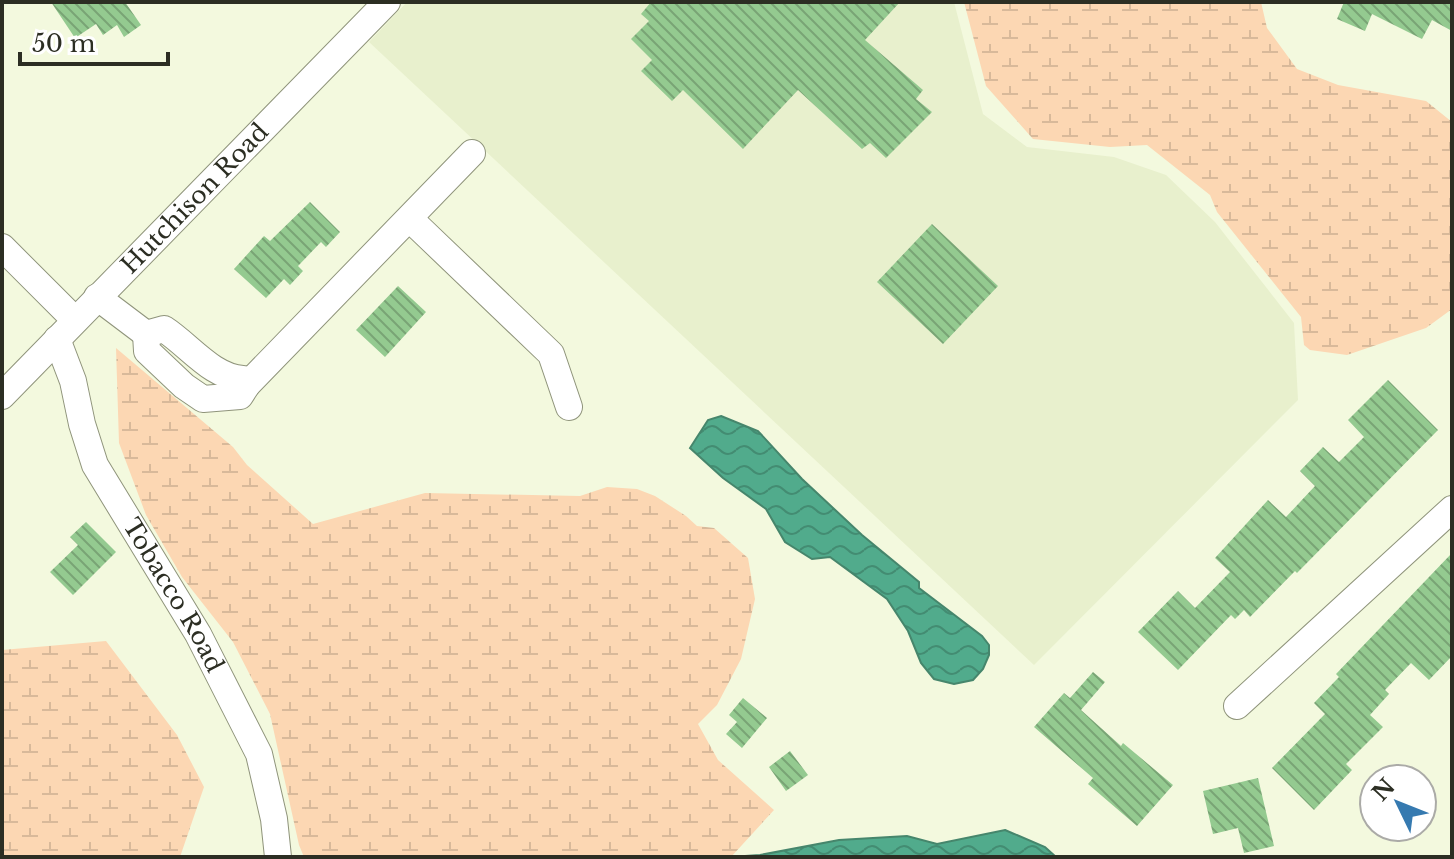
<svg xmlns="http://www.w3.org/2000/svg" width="1454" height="859" font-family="'Libre Baskerville',serif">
	<defs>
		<pattern id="wetland-marsh" width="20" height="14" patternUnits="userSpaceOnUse" patternTransform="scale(2)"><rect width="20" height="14" fill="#fcd7b3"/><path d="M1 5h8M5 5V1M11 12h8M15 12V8" fill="none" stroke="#d8b99a"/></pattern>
		<pattern id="water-waves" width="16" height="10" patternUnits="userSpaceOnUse" patternTransform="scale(2)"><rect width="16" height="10" fill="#51ab8c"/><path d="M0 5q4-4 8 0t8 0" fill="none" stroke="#438c72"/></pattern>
		<pattern id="building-back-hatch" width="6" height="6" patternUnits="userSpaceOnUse" patternTransform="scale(2)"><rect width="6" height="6" fill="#94ca90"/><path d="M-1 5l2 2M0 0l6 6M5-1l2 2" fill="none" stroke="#79a475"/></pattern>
	</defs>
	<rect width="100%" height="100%" fill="#f3f9de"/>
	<path fill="#e8f0cd" d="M407,2h547l29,112 44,33 87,10 52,18 49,47 79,101 4,77 -264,265 -665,-623z"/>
	<path fill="url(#wetland-marsh)" d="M964,2h297l6,26 30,41 41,16 88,16 26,21v187l-26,19 -79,27 -37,-5 -6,-5 -3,-28 -84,-105 -7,-17 -63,-50 -37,2 -77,-8 -47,-53z
		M116,348l117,99 14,18 66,59 112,-31 155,3 27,-9 30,2 18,7 31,20 11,10 17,2 34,30 7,41 -14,60 -24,46 -19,19 20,36 56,50 -43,47h-427l-5,-12 -29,-131 -37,-72 -51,-65 -36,-62 -27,-72z
		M106,641l71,94 27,52 -24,70h-178v-207z"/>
	<path fill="url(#water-waves)" stroke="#46866c" stroke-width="2" d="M721,416l37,15 44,48 60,56 57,47v6l63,48 7,9v10l-6,14 -10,11 -19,4 -20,-5 -13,-16 -13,-32 -21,-32 -57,-42 -18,2 -27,-17 -19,-33 -43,-31 -33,-30 18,-28z
		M1005,830l40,17 11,10h-326l30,-2 79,-15 68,-4 30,8z"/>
	<path fill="url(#building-back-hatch)" d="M51,2h74l16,23 -17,12 -7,-12 -14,10 -7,-11 -21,14z
		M651,2h249l-35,38 58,50 -7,9 16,13 -46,46 -16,-15 -8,6 -64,-59 -55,59 -60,-59 -11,11 -31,-30 11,-11 -21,-21 18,-18 -8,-7z
		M1344,2h108v29l-20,-11 -10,19 -50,-25 -7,17 -28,-12z
		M310,202l30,30 -14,15 -5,-5 -23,24 5,5 -13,14 -6,-6 -18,19 -32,-29 30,-33 6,5z
		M932,224l66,62 -55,58 -66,-62z
		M398,286l28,26 -41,45 -29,-27z
		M1388,380l50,50 -141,143 -2,-2 -45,46 -6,-7 -9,9 -4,-4 -53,55 -40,-38 40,-41 17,17 35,-36 -15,-14 53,-58 18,17 29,-31 -15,-15 23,-24 16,15 25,-25 -16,-17z
		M86,522l30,30 -43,43 -23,-23 28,-27 -8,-8z
		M1452,553v103l-23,24 -18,-17 -26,27 4,4 -19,21 13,12 -37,37 6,6 -38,40 -42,-42 53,-54 -11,-11 25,-26 -3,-3z
		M1093,672l12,10 -24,28 40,36 2,-3 50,42 -36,41 -49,-42 5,-6 -59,-51 30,-34 6,5z
		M743,698l24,20 -25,30 -16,-14 11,-12 -8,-7z
		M790,751l18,24 -22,16 -17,-24z
		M1258,778l16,68 -30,7 -6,-25 -25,6 -10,-43z"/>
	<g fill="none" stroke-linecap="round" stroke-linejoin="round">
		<g stroke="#8f947b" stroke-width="28">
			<g id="minor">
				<path d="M410,219l141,135 18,53"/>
				<path d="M2,247l73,73"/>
				<path d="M97,297l49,37"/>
				<path d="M146,334l1,17 37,35 19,13 37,-3 7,-11 225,-232"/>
				<path d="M146,334l18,-5c26,17 48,48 79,50l4,6"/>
				<path id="s1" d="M57,339l16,42 9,43 13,41 103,169 61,120 15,65 4,38"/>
				<path id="s2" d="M2,396l385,-394"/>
				<path d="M1237,706l215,-197"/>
			</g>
		</g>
		<use href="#minor" stroke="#fff" stroke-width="26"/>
	</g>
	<g text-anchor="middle" stroke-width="8" stroke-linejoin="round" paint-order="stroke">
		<g font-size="24" fill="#2c2e23" stroke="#fff">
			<text dy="8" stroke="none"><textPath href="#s2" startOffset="276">Hutchison Road</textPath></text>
			<text dy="8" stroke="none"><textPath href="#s1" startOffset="284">Tobacco Road</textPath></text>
		</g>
	</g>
	<rect width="1454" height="859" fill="none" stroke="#2c2e23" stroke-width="8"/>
	<g transform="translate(1398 803) rotate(313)"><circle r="38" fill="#ffffff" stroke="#ababa7" stroke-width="2"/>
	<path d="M0-6L14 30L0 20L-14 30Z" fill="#367ab0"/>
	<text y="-12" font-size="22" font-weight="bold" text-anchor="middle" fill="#2c2e23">N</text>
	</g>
	<path d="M20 52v12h148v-12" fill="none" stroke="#2c2e23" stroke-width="4"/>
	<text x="32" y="52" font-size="24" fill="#2c2e23" stroke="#ffffff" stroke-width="6" paint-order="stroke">50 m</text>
</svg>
